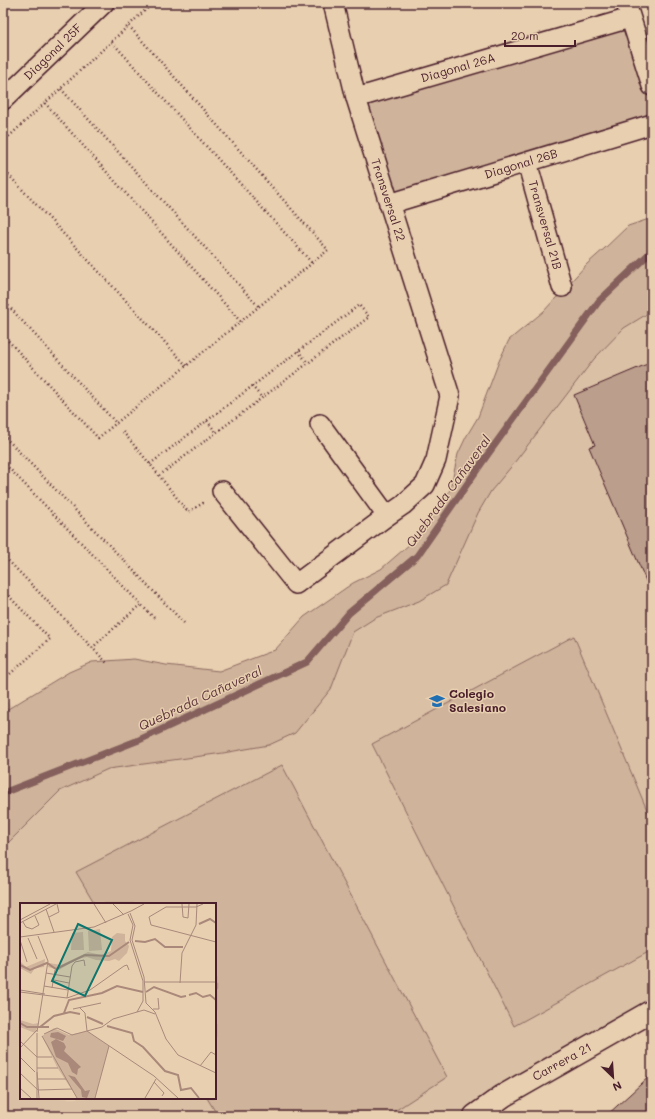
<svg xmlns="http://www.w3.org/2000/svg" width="655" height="1119" font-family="Mali,sans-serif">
	<rect width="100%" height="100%" fill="#e8cfb0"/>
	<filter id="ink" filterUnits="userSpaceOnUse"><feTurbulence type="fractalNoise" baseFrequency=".025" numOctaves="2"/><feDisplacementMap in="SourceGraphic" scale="8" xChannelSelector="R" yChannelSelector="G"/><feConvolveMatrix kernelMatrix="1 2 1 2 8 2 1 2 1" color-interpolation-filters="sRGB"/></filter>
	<g filter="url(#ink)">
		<path fill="#dac0a5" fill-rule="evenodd" d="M652,251v760l-177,105h-472v-323l304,-131 110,-106zM21,904h194v194h-194z
			M3,698l9,8 -9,6z"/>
		<path fill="#cfb39a" stroke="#8c6962" d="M630,18l22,68v38l-263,80 -33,-106z
			M652,218v93l-28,17 -30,31 -83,108 -20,24 -13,22 -32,72 -27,16 -44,17 -22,14 -22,57 -36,44 -26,12 -46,8 -115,16 -48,22 -57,57v-136l66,-40 23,-10 42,-3 32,6 53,6 56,-21 29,-33 49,-34 28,-14 37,-32 32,-47 8,-36 8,-17 12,-20 21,-56 10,-21 35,-29 43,-47 18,-16 23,-22z
			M574,636l78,186v128l-138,76 -142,-282z
			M282,765l165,312 -60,39h-169l-11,-18h8v-194h-120l-19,-32z"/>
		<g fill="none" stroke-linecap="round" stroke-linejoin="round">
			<path stroke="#845f5b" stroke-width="7" d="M3,793l136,-53 168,-78 42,-49 68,-57 71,-102 111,-153 53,-50"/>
		</g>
		<path fill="#bb9e8b" stroke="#4a1f2b" d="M652,362v233l-63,-148 6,-2 -21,-50z
			M652,1074v42h-46z"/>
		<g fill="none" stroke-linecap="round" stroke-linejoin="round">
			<g stroke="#4a1f2b" stroke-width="22">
				<path id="street" d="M626,3l26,83
					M356,98l274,-80
					M3,100l101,-97
					M527,162l35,125
					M389,204l263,-80
					M320,424l67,92
					M222,491l74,93 91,-68 16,-11 22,-20 11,-25 14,-64 -94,-298 -23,-95"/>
			</g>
			<g stroke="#4a1f2b" stroke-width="25">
				<path id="secondary" d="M475,1116l28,-20 149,-85"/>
			</g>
			<path stroke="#4a1f2b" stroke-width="2.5" stroke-dasharray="1 3" stroke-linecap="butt" d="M112,42l200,221
				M61,89l198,218
				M45,103l195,218
				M3,142l150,-139
				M3,169l184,197
				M3,300l114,124
				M3,335l95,103 230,-188 -199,-224
				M298,351l10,12
				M252,386l10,12
				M207,421l9,11
				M123,432l27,32 38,48 17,-10
				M3,435l182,189
				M3,462l151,156
				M150,464l209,-159 10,12 -209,158
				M3,555l104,108
				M3,590l47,49 -47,41
				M92,648l49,-44"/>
			<use href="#street" stroke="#e8cfb0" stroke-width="19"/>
			<use href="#secondary" stroke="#e8cfb0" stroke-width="22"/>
		</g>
	</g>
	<defs>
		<g id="school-bare" transform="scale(1.2)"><path d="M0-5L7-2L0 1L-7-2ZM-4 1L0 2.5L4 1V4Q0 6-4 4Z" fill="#1f6fb2" stroke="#e8cfb0" stroke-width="2.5" paint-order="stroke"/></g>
	</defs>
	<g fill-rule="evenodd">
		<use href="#school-bare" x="437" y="701"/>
	</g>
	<g text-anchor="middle" stroke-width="3" stroke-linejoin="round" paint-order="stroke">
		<g font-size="12" fill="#4a1f2b" stroke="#e8cfb0">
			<text transform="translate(53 52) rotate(-44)" y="4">Diagonal 25F</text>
			<text transform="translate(458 68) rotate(-16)" y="4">Diagonal 26A</text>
			<text transform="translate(521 164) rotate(-17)" y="4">Diagonal 26B</text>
			<text transform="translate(388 200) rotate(72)" y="4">Transversal 22</text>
			<text transform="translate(545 225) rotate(74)" y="4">Transversal 21B</text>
			<text transform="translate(562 1062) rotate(-29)" y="4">Carrera 21</text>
		</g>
		<g font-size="12" font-weight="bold" fill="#4a1f2b" stroke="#e8cfb0" text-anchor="start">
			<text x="449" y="698">Colegio<tspan x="449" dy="14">Salesiano</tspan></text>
		</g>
		<g font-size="13" font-style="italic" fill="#5d343b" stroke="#e8cfb0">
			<text transform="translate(448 491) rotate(-54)" y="5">Quebrada Cañaveral</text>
			<text transform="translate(200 698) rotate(-25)" y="5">Quebrada Cañaveral</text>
		</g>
	</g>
	<g transform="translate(20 903)">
		<rect width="196" height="196" fill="#e8cfb0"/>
		<path d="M80,26l2,21 -13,1 -1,-20zM63,29l1,18h-13l1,-17zM97,30l8,1v7l4,5 -2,7 -8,8 -4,-2 -6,2 -13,-1 -9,-3 -10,2 -18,11 -11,-3 1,-4 12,2 27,-13 13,3 10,-4 1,-14zM25,56l-1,8 -9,1 -4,6 -11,-6v-7l6,6zM0,117l13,4 6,-1 -4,10 -15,-6zM34,125l15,7 18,-4 22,15 -14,52h-18l-20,-31 -15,-31z" fill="#cfb39a"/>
		<path d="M38,129l8,4 -3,5 -13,-4 1,-4zM36,136l8,4 2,4 -2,4 17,16 -3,2 -1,6 -5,-3 -4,-9 -12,-6 -5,-15zM48,172l7,2 10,14 5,-1 -3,8 -5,-1 -1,-7z" fill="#aa897b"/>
		<path fill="none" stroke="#aa897b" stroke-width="2" d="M179,21l11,-5 6,4M115,38l10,1 10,-3 10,8h18M0,62l10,5 17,-7 9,6 29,-14 24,1 20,-14M126,89l8,-5 27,10 5,-1M169,92l7,-2 7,4 7,-2 6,5M44,110l5,-13 33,-7 15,-7 26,6M67,114l16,7M0,120l7,4h22M87,123l25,7 2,8 9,6 22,24 13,4 3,15 10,-2 8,10M20,124l14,-11 16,-4 10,2"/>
		<path fill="none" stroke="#a9897b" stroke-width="1" d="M74,1l12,19M93,1l11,11M162,1l1,13 5,1 1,-14M183,1l-7,3h-30l-17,10 2,8 65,17M26,6l8,23M111,8l13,-7M110,10l5,13 -3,14 12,37 2,26 9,9 11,27 12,16 38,18M108,11l5,11 -3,15 13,41v20l-6,11M29,14l10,-5 -2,-8M0,17l30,-16M3,19l3,5 6,2 7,-4 -4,-9M0,20l36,-19M0,34l74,-10 37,-16M8,35l9,21M0,37l7,22M26,70l24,4M34,77l15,3M125,79h71M160,80l2,-30 14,-28 1,-21M24,83l24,4M32,85l3,-18M0,87l25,4M0,89l47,6 23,-8 34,-24 3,-1 2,5M47,95l5,-32 3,-4 9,-2 1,6M60,105l5,5 2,18M53,106l28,-6M133,106h6l-1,-11M67,128l67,45 24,22M17,129l11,-71 -10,-25M24,131l13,-6 15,7 30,-8 11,-8 31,-9 11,4M22,133l35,62M0,138l17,16h15M0,145l17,-18M0,154l15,15M180,163l11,-14 5,3M17,165h21M17,169l2,26M0,170l18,17 34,-1M18,176h28M134,179l10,11 -2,3M0,185l11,10M17,195v-65M75,195l14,-52M125,195l11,-19"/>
		<path fill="#0f766e" fill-opacity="0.15" stroke="#0f766e" stroke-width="2" d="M58,21l34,16 -27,56 -33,-15z"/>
		<rect width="196" height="196" fill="none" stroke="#4a1f2b" stroke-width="2"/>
	</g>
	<rect width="655" height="1119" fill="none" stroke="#e8cfb0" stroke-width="16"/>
	<rect x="8" y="8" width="639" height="1103" fill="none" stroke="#4a1f2b" stroke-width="1.5" filter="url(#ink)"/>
	<g transform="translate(613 1077) rotate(155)" stroke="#e8cfb0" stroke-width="3" paint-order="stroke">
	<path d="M0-3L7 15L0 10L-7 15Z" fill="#4a1f2b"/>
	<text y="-6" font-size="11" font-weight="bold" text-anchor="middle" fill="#4a1f2b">N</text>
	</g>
	<path d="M505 40v6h70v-6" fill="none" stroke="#4a1f2b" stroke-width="2"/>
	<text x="511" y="40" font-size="12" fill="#4a1f2b" stroke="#e8cfb0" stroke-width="3" paint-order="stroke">20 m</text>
</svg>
